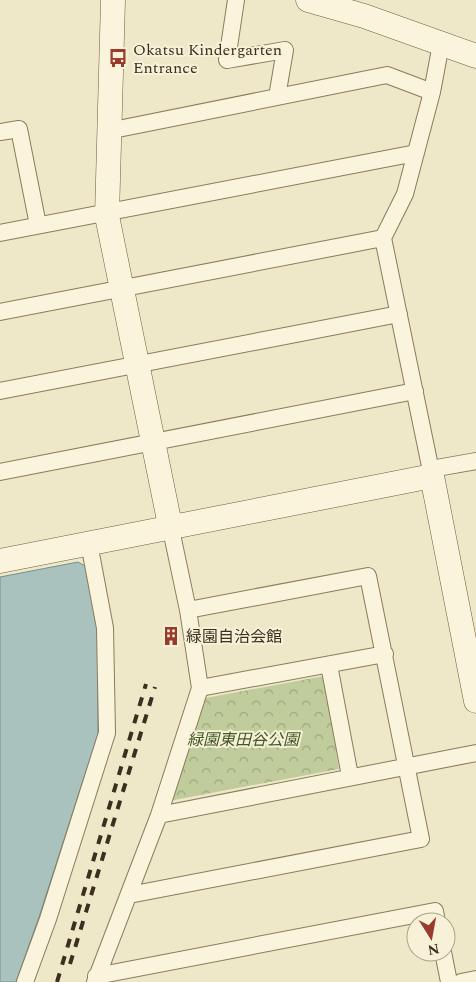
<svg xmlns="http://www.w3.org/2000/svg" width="476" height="982" font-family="Spectral,'Noto Sans JP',serif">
	<defs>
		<pattern id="park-crowns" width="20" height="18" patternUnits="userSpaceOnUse" patternTransform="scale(1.25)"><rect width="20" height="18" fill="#c0cc9b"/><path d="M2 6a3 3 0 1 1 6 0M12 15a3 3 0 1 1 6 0" fill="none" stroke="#9da67e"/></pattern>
	</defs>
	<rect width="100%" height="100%" fill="#eee8c8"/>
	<path fill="url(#park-crowns)" d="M324,676l15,93 -170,32 31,-102z"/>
	<path fill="#a9c2be" stroke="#6f918d" d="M78,562l7,4 13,65v103l-58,180 -24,68h-16v-405z"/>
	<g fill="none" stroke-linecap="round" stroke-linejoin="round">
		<g stroke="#8a7b5d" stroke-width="18">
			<path id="street" d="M236,0l-9,60 58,-10 -8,47
				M108,131l279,-56 45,17
				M0,132l19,-3 19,96
				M0,233l416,-80
				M0,312l383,-74
				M0,391l399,-77
				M431,469l45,-8
				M0,472l415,-81
				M432,476l-49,-238 22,-44 27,-102 9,-48
				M329,665l21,111
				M200,688l185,-34
				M159,815l317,-62
				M129,895l292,-56 -53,-263 -180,34
				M443,952l6,30
				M96,976l339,-65 2,11
				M25,982l23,-63 59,-186 -2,-105 -16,-85
				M95,982l64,-167 41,-127 -12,-78 -18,-85
				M461,982l15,-3"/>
		</g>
		<g stroke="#6c5c40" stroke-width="25">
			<path id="secondary" d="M113,0l-6,216 63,309
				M308,0l56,16 112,40
				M0,561l432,-85 44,225"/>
		</g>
		<use href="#street" stroke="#f9f4db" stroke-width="16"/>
		<use href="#secondary" stroke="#f9f4db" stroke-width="24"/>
		<path stroke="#3b3020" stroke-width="4" stroke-dasharray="9 9" stroke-linecap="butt" d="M70,964l85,-277
			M57,982l89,-298"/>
	</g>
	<defs>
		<g id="bus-bare" transform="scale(1.5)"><path d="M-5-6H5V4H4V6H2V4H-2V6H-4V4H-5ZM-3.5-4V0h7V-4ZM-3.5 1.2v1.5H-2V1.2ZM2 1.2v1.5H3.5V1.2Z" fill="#983b2d" stroke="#f6f1d7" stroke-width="2.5" paint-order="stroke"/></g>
		<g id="building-bare" transform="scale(1.5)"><path d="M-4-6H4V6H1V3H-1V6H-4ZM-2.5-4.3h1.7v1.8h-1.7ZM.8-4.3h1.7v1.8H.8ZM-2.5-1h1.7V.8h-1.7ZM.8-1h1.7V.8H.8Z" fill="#983b2d" stroke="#f6f1d7" stroke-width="2.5" paint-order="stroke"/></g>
	</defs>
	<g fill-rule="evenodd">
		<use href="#bus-bare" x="118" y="58"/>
		<use href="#building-bare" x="171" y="636"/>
	</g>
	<g text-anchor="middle" stroke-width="4" stroke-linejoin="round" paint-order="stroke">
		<g font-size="16" fill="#3b3020" stroke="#f6f1d7" text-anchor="start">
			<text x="133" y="55">Okatsu Kindergarten<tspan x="133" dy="18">Entrance</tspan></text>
			<text x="186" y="642">緑園自治会館</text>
		</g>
		<g font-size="16" font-style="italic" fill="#445727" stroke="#f6f1d7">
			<text x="243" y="745">緑園東田谷公園</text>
		</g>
	</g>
	<g transform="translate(431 937) rotate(169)"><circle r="24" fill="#f6f1d7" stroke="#aba48e"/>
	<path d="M0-4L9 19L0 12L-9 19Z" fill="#983b2d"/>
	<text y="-8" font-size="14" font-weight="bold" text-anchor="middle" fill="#3b3020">N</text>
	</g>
</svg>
